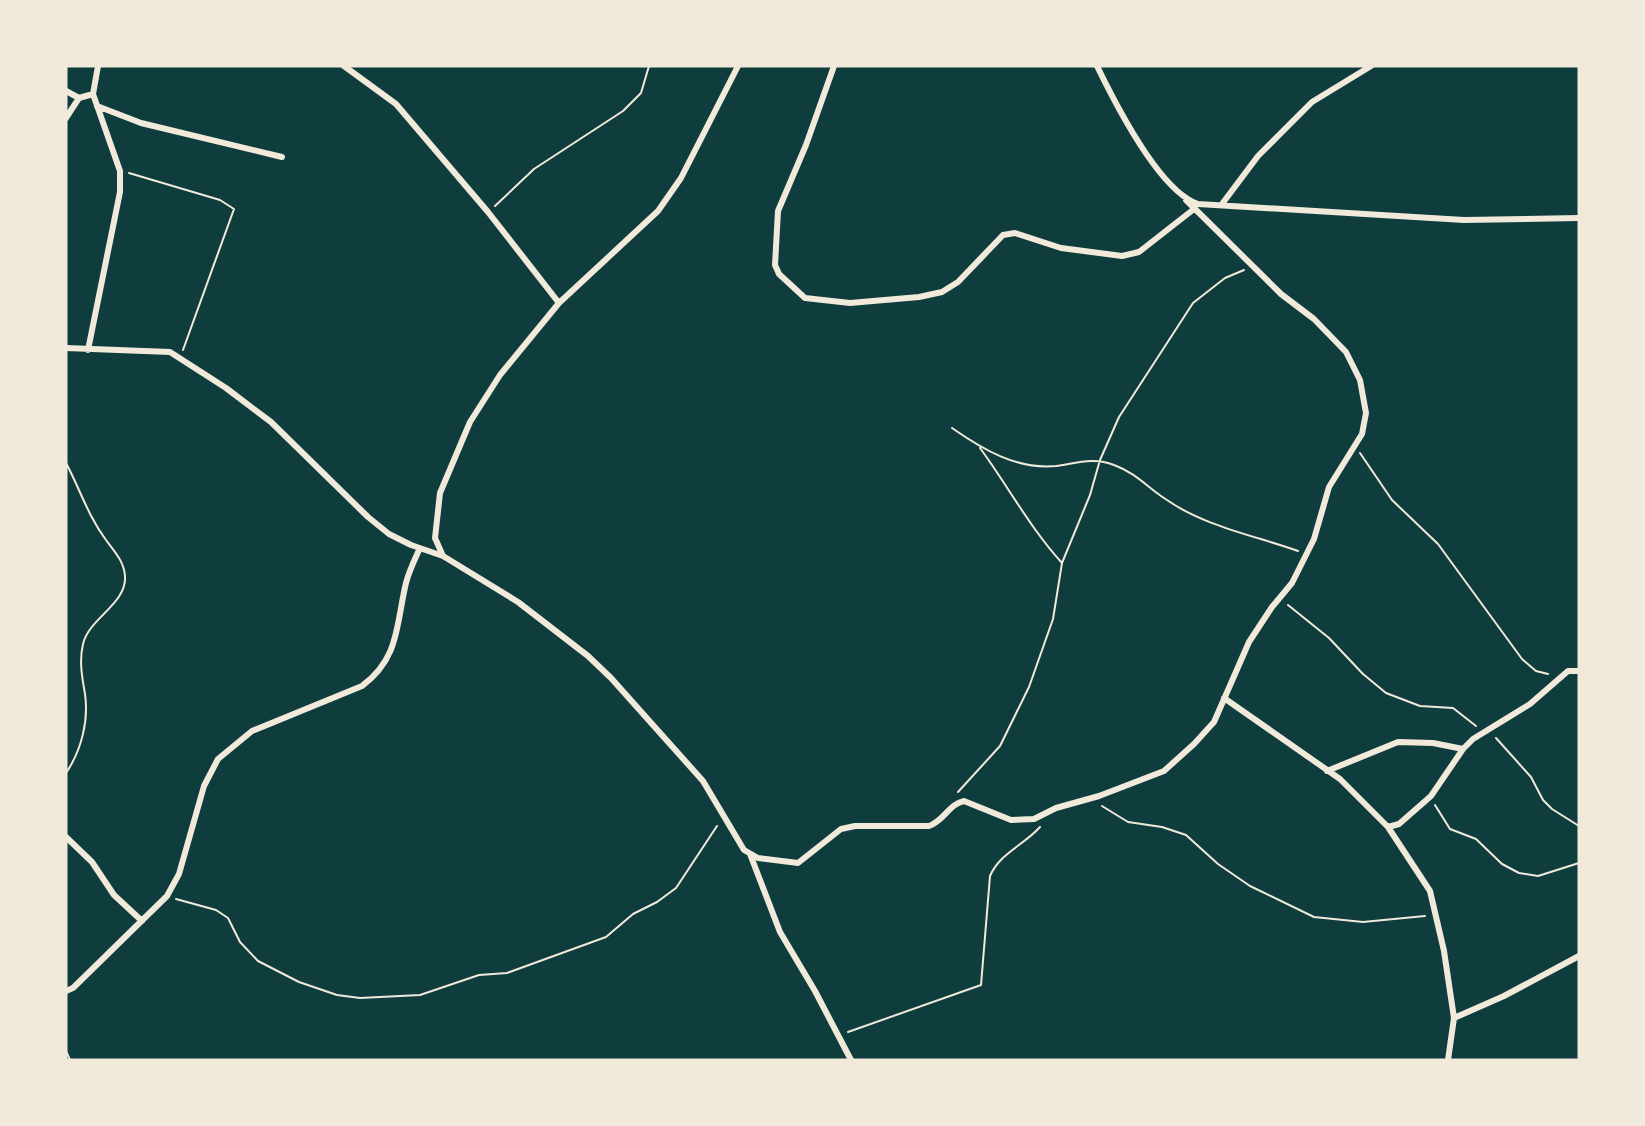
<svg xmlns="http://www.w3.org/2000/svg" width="1645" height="1126" font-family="Karla,sans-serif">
	<rect width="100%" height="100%" fill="#0f3d3e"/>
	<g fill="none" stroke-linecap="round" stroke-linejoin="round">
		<path stroke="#f1e9da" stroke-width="2" d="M129,173l91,27 14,9 -51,141
			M495,206l39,-37 89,-58 18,-18 8,-27
			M952,428c30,21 65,42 104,38 21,-3 38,-9 58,-1 22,8 34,23 53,35 37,26 89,36 131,51
			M980,448c28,38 50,80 82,115
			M1360,453l32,47 46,44 84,115 14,12 12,3
			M66,463c14,26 22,53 40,77 8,11 18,21 19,36 2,28 -36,42 -42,68 -4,17 -1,33 2,50 4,27 -4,57 -19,79
			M1288,605l41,33 34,36 23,19 34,13 33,2 23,18
			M1496,738l35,39 12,23 9,9 27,17
			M958,792l42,-46 29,-59 24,-68 9,-56 28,-68 10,-35 19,-43 74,-114 32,-25 19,-8
			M1435,805l15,24 26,10 26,25 17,9 19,3 41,-13
			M1102,806l26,16 34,5 24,8 32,29 32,22 64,31 49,5 62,-6
			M176,899l40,11 12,8 12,24 18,19 41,21 38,13 23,3 60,-3 59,-20 28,-2 99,-36 27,-23 24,-12 19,-14 41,-62
			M848,1032l133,-47 9,-109c10,-23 34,-31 50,-49
			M66,1051l4,9"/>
		<path stroke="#f1e9da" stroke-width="6" d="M344,66l52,38 92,108 71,91
			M834,66l-28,79 -28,66 -3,54 4,9 26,24 45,5 69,-6 23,-5 16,-10 45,-47 12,-2 46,15 61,8 17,-4 55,-43
			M1097,66c18,37 62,125 101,138l266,16 115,-2
			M66,91l13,7
			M97,106l44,17 141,34
			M66,118l13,-20 14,-4
			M1222,204l36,-48 54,-54 59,-36
			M66,348l104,4 56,36 45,34 97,95 21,17 22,11 32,11 75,46 70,54 23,22 92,103 41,69 14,8 40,5 43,-34 14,-3h74c15,-5 20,-22 35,-25l47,19 23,-1 22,-11 43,-12 65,-25 30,-27 20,-22 35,-80 23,-35 20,-24 22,-44 15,-52 33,-53 4,-21 -6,-33 -14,-28 -32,-33 -33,-25 -95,-94
			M88,350l32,-158v-21l-27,-77 5,-28
			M443,556l-8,-18 5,-45 30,-71 30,-47 59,-72 99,-92 23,-33 57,-112
			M1224,698l116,81 48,48 42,64 14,60 10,67 -6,42
			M1327,771l71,-29 35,1 30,6
			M1388,827l11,-3 32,-28 32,-47 10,-10 57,-35 38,-33h11
			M66,837l26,25 22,33 28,26
			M750,854l30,78 35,59 36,69
			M66,991l7,-3 94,-92 12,-22 25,-88 14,-27 34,-28 110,-45c38,-28 34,-62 44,-103 3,-12 9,-24 14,-35
			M1454,1018l50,-22 75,-40"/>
	</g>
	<rect width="1645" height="1126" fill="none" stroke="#f1e9da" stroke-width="135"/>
</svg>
